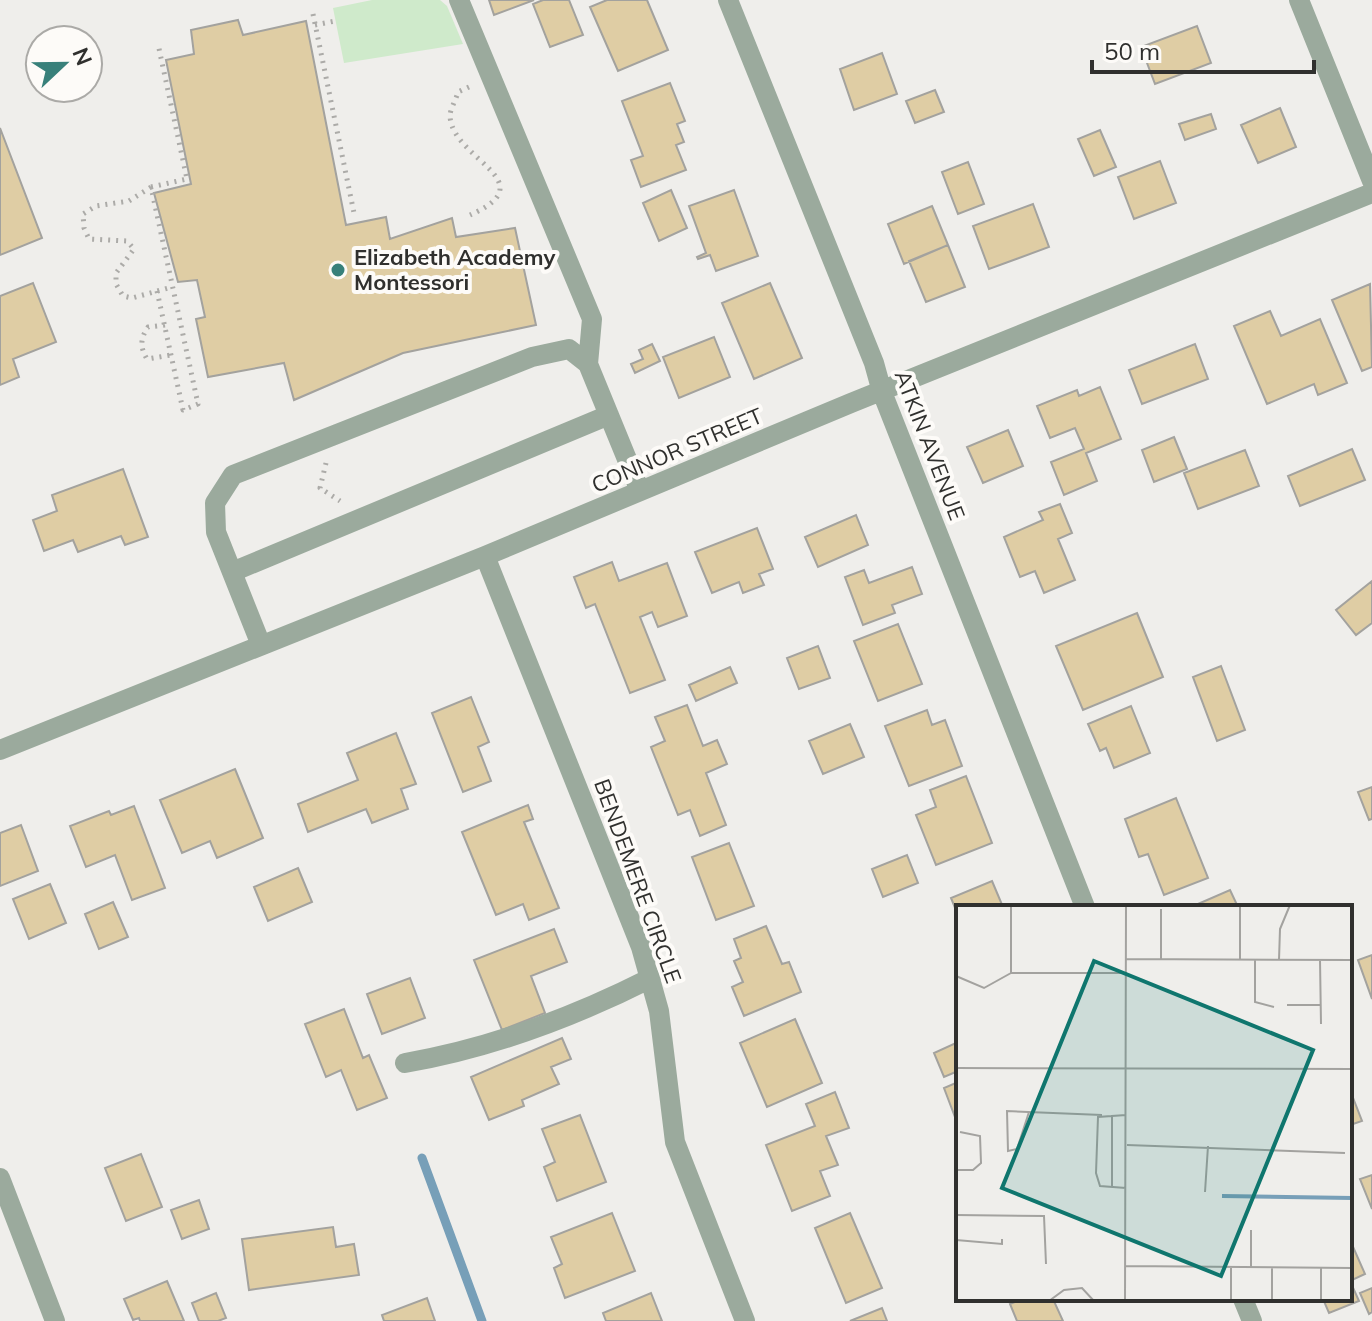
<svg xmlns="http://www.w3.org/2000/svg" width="1372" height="1321" font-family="Mulish,sans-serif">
	<rect width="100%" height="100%" fill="#efeeeb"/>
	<path fill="#cfeacb" d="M372,0h68l7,6 16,38 -119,19 -11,-55z"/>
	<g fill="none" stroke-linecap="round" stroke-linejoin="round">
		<path stroke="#779fb8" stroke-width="9" d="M422,1158l60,163"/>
	</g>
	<path fill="#dfcda4" stroke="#a3a29e" stroke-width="2" d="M489,0h45l-40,15z
		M543,0h26l14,35 -33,12 -17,-43z
		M607,0h40l21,50 -50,21 -28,-64z
		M238,20l5,15 63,-14 40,204 40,-8 4,22 62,-21 4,19 59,-9 21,97 -133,28 -109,47 -10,-37 -76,14 -12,-58 9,-2 -8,-37 -19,2 -24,-89 37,-9 -25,-124 28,-6 -3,-24z
		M1197,26l14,37 -56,21 -14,-37z
		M882,53l15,41 -43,16 -14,-41z
		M670,83l15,38 -8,3 7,18 -8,3 10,25 -45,17 -10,-27 12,-4 -21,-55z
		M935,90l9,22 -29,11 -9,-22z
		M1280,108l16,39 -38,16 -17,-38z
		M1211,114l5,15 -31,11 -6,-16z
		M0,128l42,110 -42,17z
		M1100,130l16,37 -22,9 -16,-37z
		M1160,161l16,42 -42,16 -16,-42z
		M968,162l16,42 -26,10 -16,-42z
		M671,190l16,38 -28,13 -16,-38z
		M734,190l24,66 -42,15 -6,-16 -12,4 -1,-2 9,-4 -17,-47z
		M1033,204l16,43 -60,22 -16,-43z
		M932,206l16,39 -44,19 -16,-40z
		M948,245l17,42 -39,15 -17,-41z
		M33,283l23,59 -43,17 6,18 -19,8v-89z
		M770,283l32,75 -48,21 -32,-76z
		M1370,284l2,83 -10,4 -30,-71z
		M1270,311l11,25 39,-17 27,64 -29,12 -4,-11 -47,20 -33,-78z
		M714,337l16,40 -51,21 -16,-41z
		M652,344l8,17 -25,12 -4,-9 12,-5 -4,-9z
		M1195,344l13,35 -66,25 -13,-34z
		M1100,387l21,52 -35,14 11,28 -33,14 -13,-33 33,-13 -9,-21 -25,10 -13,-32 40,-16 2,6z
		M1008,430l15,36 -40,17 -16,-36z
		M1174,437l13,32 -33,13 -12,-32z
		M1352,449l13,31 -65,26 -12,-30z
		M1245,450l14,36 -61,23 -14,-36z
		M123,469l25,68 -23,8 -4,-9 -43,16 -5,-12 -29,11 -11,-31 24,-9 -5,-16z
		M1060,504l12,29 -14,6 17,41 -31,13 -9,-22 -15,6 -16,-40 39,-17 -4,-8z
		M856,515l12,30 -50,22 -13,-30z
		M757,528l16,41 -14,5 5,11 -21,8 -4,-11 -27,11 -17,-41z
		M612,562l7,19 48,-18 20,53 -29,11 -6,-15 -12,5 25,63 -35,13 -35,-89 -9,4 -12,-31z
		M912,567l10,27 -30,11 3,8 -32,12 -18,-48 19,-7 5,13z
		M1372,581v42l-16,12 -20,-25z
		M1137,613l26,64 -80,33 -27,-64z
		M898,624l24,60 -44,17 -24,-60z
		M818,646l12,32 -31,11 -12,-31z
		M1221,666l24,64 -28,11 -24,-64z
		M730,667l7,16 -41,18 -7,-16z
		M471,697l18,45 -11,5 13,34 -28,11 -31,-79z
		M687,705l16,41 14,-6 10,24 -21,9 20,52 -26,11 -10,-26 -12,5 -27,-68 14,-6 -10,-24z
		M1131,706l19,47 -36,15 -8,-20 -6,3 -12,-27z
		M927,710l5,15 13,-5 17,46 -53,20 -24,-60z
		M850,724l14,33 -41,17 -14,-33z
		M396,733l20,51 -15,5 7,20 -36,14 -6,-14 -58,23 -10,-28 60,-24 -11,-27z
		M235,769l28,69 -46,20 -7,-17 -28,12 -22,-53z
		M966,776l26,67 -56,22 -20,-50 20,-8 -6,-17z
		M1372,787v32l-3,1 -11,-28z
		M1176,798l32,80 -44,17 -16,-41 -9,3 -14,-38z
		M528,805l5,14 -9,3 35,86 -30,12 -6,-16 -27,11 -34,-83z
		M134,806l31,82 -33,12 -17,-45 -29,12 -16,-41 39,-15 2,4z
		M21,825l17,46 -38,15v-53z
		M729,843l25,63 -38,14 -24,-63z
		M907,855l11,28 -35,14 -11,-28z
		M298,868l14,34 -44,19 -14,-34z
		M992,881l11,26h-45v8l-7,-17z
		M50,884l16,39 -37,16 -16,-40z
		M1230,890l8,17h-47z
		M113,902l15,35 -29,12 -14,-35z
		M766,926l16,38 7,-2 12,30 -57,24 -12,-29 11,-5 -9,-21 7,-3 -7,-19z
		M554,929l13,33 -36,14 14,37 -43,17 -28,-70z
		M1372,955v44l-14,-39z
		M410,978l15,40 -43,16 -15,-40z
		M344,1009l19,49 6,-3 18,43 -30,12 -16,-40 -15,7 -21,-53z
		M795,1019l27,64 -55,24 -27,-64z
		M562,1038l9,21 -20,8 8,17 -37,16 2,6 -35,14 -18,-43z
		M958,1042v29l-14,6 -10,-24z
		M958,1082v43l-14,-37z
		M1350,1090l12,31 -12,4z
		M835,1092l14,36 -23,8 12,29 -18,6 10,25 -38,15 -26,-66 49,-19 -9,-22z
		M580,1115l26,67 -49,19 -13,-34 11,-5 -13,-33z
		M141,1154l21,53 -36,14 -21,-53z
		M1372,1175v34l-12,-30z
		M199,1200l10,29 -27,10 -11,-29z
		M612,1213l23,58 -70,27 -11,-30 8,-4 -11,-27z
		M850,1213l32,75 -36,15 -31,-75z
		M333,1227l3,20 18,-3 5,31 -110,15 -7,-51z
		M1350,1240l15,34 -15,7z
		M167,1281l17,40h-44l-1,-3 -6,2 -9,-21z
		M1350,1281l9,20 -30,12 -6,-14h27z
		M1372,1288v24l-3,2 -9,-21z
		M216,1293l10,25 -8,3h-19l-7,-18z
		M651,1293l11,28h-56l-3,-8z
		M427,1298l8,23h-51l-2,-6z
		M1022,1299h31l10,22h-46l-7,-17z
		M882,1308l5,13h-37z"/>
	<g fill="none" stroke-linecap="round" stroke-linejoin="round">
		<path stroke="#acaba8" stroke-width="5" stroke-dasharray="2 6" stroke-linecap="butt" d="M313,14l41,199
			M315,25l20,-4
			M469,87l-11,5c-2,8 -8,17 -8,24 2,44 97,65 20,99
			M151,187l-22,14 -33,5 -13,8 1,14 5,11 38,2 7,8 -18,24v11l7,12 9,2 40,-11
			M157,291l26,119 15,-6 -47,-217 36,-8 -29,-135
			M165,325l-17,2c-8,12 -8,20 -1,32l24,-4
			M326,463l-6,25 20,13"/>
		<path stroke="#9baa9d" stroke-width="20" d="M459,0l133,319 -4,45
			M728,0l146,363 8,29 203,515
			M1299,0l73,181
			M485,556l156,391 18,64 16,131 70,179
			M232,572l377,-157
			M261,645l-45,-113 -1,-29 18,-28 299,-118 37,-8 19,15 52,127
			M0,750l485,-194 366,-153 521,-210
			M405,1063c87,-15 167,-45 246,-85
			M0,1178l55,143
			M1243,1299l9,22"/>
	</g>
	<circle fill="#38807a" stroke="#fdfbf8" stroke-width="3" cx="338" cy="270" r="8"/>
	<g text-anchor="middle" stroke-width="8" stroke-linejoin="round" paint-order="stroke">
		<g font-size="22" font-weight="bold" fill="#30302e" stroke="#fdfbf8" text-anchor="start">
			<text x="354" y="265">Elizabeth Academy<tspan x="354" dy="25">Montessori</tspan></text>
		</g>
		<g font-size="22" fill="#30302e" stroke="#fdfbf8">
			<text transform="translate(930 445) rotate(69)" y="8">ATKIN AVENUE</text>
			<text transform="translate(677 450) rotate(-23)" y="8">CONNOR STREET</text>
			<text transform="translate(638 881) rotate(70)" y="8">BENDEMERE CIRCLE</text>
		</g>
	</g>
	<g transform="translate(956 905)">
		<rect width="396" height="396" fill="#efeeeb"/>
		<path fill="none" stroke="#779fb8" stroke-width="4" d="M266,291l130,2"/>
		<path fill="none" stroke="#a3a29f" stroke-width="2" d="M205,4v50M170,54l226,1M284,55v-55M299,55v42l19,5M323,55l1,-31 10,-24M364,55l1,64M55,68h115M55,68v-68M0,71l28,12 27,-15M331,100h33M0,163l396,1M73,207l-12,37 -9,2 -1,-40 95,4M156,210v73M170,210l-28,2 -2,56 4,13 26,2M171,240l218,8M0,265h17l8,-7 -1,-27 -20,-4M249,287l3,-46M0,310l88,1 2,48M295,325v38M0,335l46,4v-5M170,361l226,2M93,396l15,-11 18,-2 12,13M169,396l1,-396M275,396v-34M316,396v-33M365,396v-33"/>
		<path fill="#0f766e" fill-opacity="0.15" stroke="#0f766e" stroke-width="4" d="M138,56l219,89 -92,226 -219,-88z"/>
		<rect width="396" height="396" fill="none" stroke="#30302e" stroke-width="4"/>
	</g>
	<g transform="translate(64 64) rotate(68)"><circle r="38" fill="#fdfbf8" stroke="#abaaa7" stroke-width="2"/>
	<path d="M0-6L14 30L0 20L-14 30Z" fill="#38807a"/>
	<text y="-12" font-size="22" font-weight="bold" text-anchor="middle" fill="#30302e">N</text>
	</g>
	<path d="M1092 60v12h222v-12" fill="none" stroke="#30302e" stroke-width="4"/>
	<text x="1104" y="60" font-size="24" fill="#30302e" stroke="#fdfbf8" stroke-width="6" paint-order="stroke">50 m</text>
</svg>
